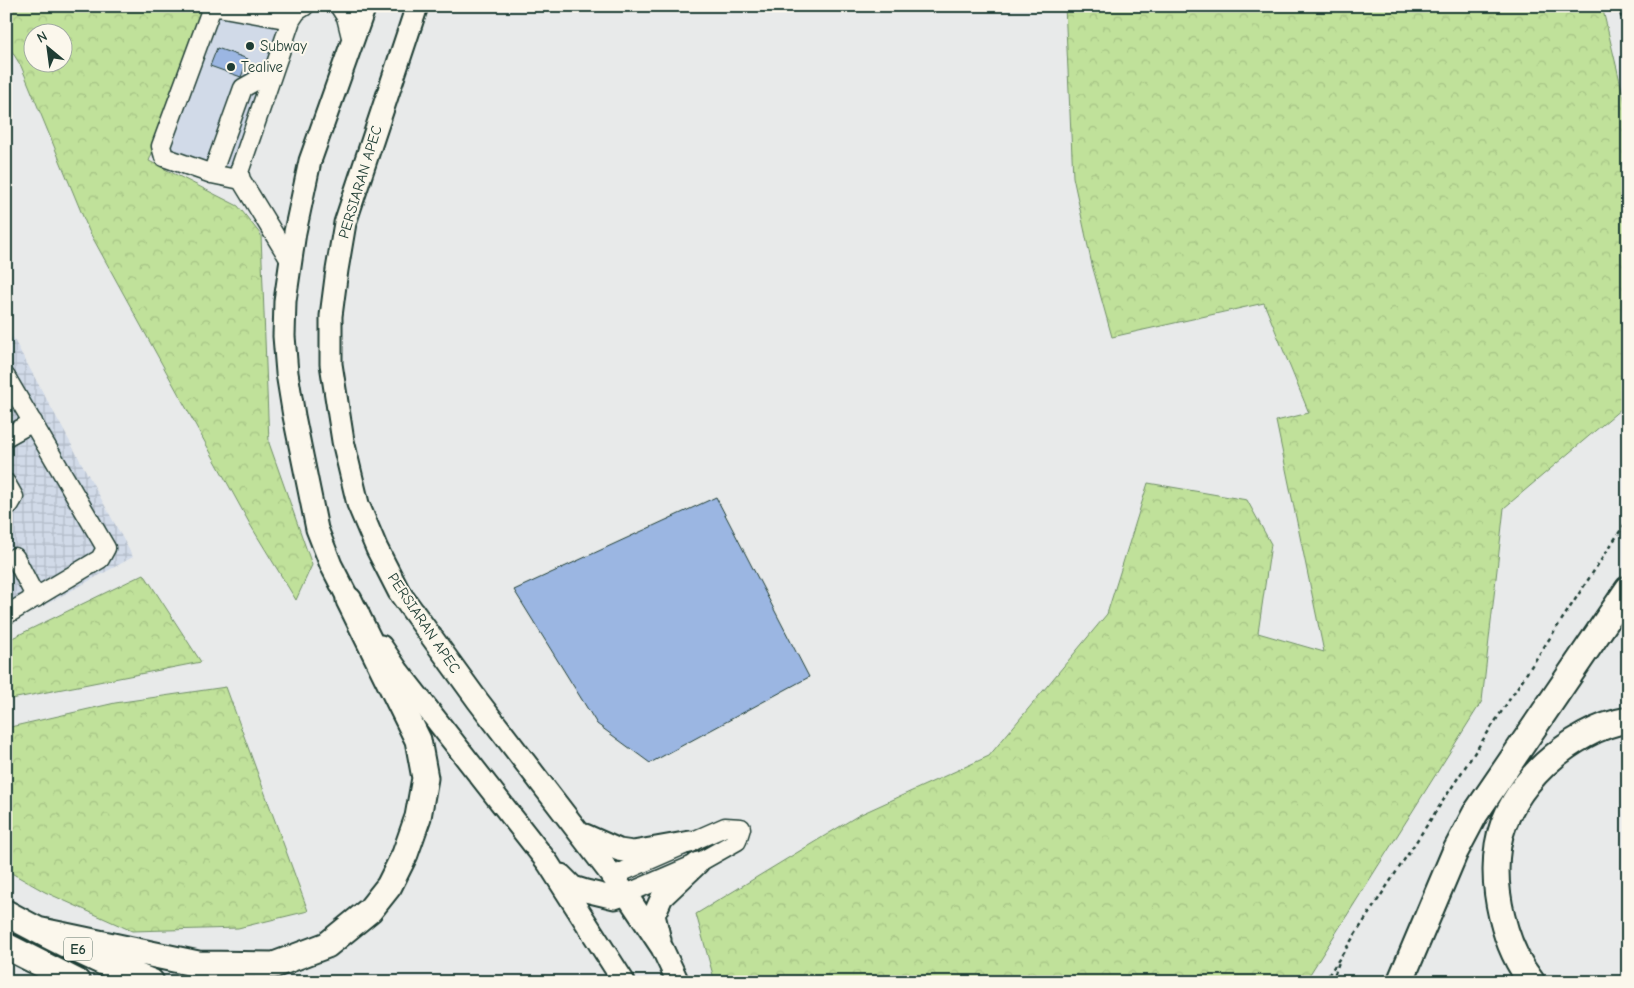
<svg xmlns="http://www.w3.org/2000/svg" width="1634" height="988" font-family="'Comic Neue',sans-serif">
	<defs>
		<pattern id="industrial-grid" width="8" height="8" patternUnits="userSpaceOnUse" patternTransform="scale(1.25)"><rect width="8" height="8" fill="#d1dae8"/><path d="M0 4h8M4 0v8" fill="none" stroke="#b3bcc8"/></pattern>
		<pattern id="forest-crowns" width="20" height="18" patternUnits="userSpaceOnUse" patternTransform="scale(1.25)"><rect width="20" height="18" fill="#c0e19a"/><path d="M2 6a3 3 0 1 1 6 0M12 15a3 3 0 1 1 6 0" fill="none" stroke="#a5c285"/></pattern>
	</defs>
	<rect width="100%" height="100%" fill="#e8eaea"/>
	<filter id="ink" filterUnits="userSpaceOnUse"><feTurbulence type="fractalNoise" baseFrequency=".02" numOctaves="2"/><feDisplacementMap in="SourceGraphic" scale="10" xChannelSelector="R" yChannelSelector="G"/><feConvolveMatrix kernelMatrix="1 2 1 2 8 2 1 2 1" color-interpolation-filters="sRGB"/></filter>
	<g filter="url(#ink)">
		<path fill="#d1dae8" d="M218,11l67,12 -51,152 -67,-21z"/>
		<path fill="url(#industrial-grid)" d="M12,336l121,221 -127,69v-287z"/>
		<path fill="url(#forest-crowns)" stroke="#708f67" fill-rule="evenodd" d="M6,6h201l-58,155 89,45 23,29 8,208 43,122 -16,35 -45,-74 -162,-295 -68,-165 -15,-24zM32,32h30v30h-30z
			M1065,6h537l26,109v288l-124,105 -22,193 -177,281h-590l-19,-68 163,-99 130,-59 118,-142 41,-131 99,17 24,44 -13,89 66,19 -48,-231 33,-8 -45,-110 -152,34 -20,-72 -19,-88z
			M144,574l57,88 -195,38v-59z
			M226,687l82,224 -70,17 -106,3 -87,-39 -39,-22v-142l109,-25z"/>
		<path fill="#9bb6e2" stroke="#1f3d34" d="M217,48l31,11 -7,18 -31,-11z
			M716,497l93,180 -159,86 -53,-39 -83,-134z"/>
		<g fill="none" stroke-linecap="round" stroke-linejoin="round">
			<g stroke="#1f3d34" stroke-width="21">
				<path id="minor" d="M339,6l7,11 6,24
					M212,174l31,-86 30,-17
					M241,180l-29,-6 -48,-17 -3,-11 50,-136 7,-3 73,13
					M291,262l-50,-82 -2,-8 52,-152 6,-9 8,-5
					M6,377l100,171 -6,11 -94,56
					M6,437l27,-15
					M6,483l8,14 -4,7 -4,2
					M15,557l21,41
					M613,876l112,-49 16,1 -4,13 -39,22 -72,31"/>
			</g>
			<g stroke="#1f3d34" stroke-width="25">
				<path id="major" d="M417,6l-72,217 -8,47 -6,46v48l12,77 15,63 19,45 22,43 79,109 148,193 36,54 16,34
					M358,613l-9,-13 -18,-35 -14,-36 -23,-113 -7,-43 -3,-37 1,-35 10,-69 15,-71 55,-155
					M381,646l17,25 150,192 76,119
					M585,835l34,15 14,2 57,-10
					M561,875l12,12 13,4 29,7 11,-4
					M660,940l-6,-25 8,-18 36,-34"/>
			</g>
			<g stroke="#1f3d34" stroke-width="29">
				<path id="highway" d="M6,913c47,26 95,50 145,69
					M37,930l161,34 76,1 53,-20 43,-35 19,-24 16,-32 13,-37 7,-39 -7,-38 -69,-140
					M6,946l71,36
					M1400,982l55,-130 20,-38 153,-225
					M1532,982c-28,-35 -41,-93 -34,-137 9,-58 73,-116 130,-125"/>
			</g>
			<path stroke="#1f3d34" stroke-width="2.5" stroke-dasharray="4 4" stroke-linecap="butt" d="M1619,6l9,43
				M1324,982l304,-463
				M1332,982l7,-20"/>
			<use href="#minor" stroke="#fbf7ec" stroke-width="18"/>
			<use href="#major" stroke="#fbf7ec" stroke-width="21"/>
			<use href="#highway" stroke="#fbf7ec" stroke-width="25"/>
		</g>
	</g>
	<g fill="#1f3d34" stroke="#fbf7ec" stroke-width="2">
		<circle cx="250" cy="46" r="5"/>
		<circle cx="231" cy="67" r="5"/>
	</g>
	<g text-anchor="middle" stroke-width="4" stroke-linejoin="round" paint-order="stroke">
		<rect fill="#fbf7ec" stroke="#61756b" stroke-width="1" x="64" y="937.5" width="28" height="23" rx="4"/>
		<g font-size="14" font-weight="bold" fill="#1f3d34">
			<text x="78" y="954">E6</text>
		</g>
		<g font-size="15" fill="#1f3d34" stroke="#fbf7ec" text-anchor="start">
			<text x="260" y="51">Subway</text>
			<text x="241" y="72">Tealive</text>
		</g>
		<g font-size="15" fill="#1f3d34" stroke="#fbf7ec">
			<text transform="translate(360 182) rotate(-73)" y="5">PERSIARAN APEC</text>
			<text transform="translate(424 623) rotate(56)" y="5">PERSIARAN APEC</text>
		</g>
	</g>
	<rect width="1634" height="988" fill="none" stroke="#fbf7ec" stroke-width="25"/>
	<rect x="12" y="12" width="1609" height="963" fill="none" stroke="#1f3d34" stroke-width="2" filter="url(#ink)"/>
	<g transform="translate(48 48) rotate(331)"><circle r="24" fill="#fbf7ec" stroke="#a3ada2"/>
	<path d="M0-4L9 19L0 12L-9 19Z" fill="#1f3d34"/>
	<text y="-8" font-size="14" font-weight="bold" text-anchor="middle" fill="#1f3d34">N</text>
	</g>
</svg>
